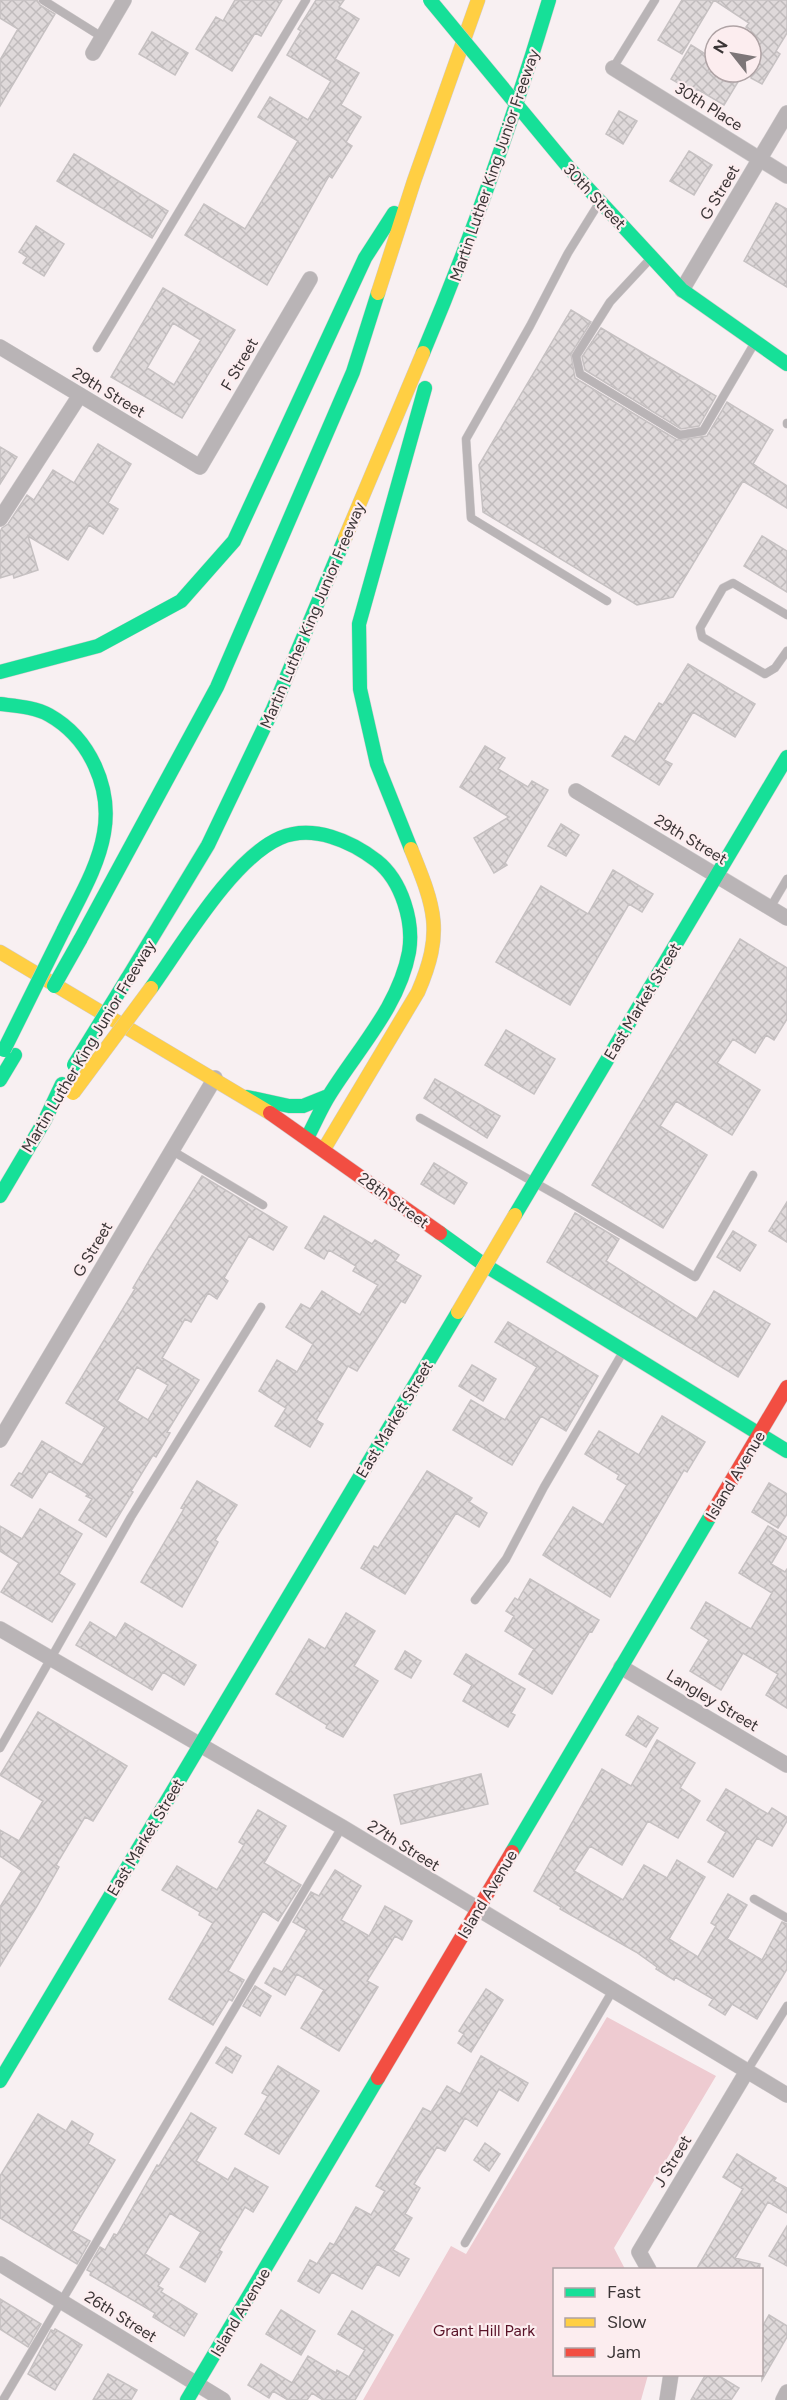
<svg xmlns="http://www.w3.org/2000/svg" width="787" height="2400" font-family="Figtree,sans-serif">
	<defs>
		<pattern id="building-cross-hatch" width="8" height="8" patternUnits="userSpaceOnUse" patternTransform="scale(1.5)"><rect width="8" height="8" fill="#dfd9da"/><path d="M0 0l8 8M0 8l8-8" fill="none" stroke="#c0bbbc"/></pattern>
	</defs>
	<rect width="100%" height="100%" fill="#f8f0f2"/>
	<path fill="#eecbd1" d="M607,2017l109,59 -102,172 11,21 -71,1v104l94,1 -7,25h-278l88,-154 15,8z"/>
	<path fill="url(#building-cross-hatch)" stroke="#c6c1c2" stroke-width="1.5" fill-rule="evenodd" d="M0,0h37l3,5 15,9 -55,92v-46l18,-31 -18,-11z
		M235,0h47l-21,36 -6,-3 -23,38 -36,-22 20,-32 7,4z
		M316,0h28l-5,7 20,12 -24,40 24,14 -18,32 20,12 -15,25 6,4 -20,32 -3,-2 -62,109 -82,-50 19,-31 41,25 53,-88 -40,-24 12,-20 38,23 23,-39 -44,-26 14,-24 -3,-2z
		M682,0h32l-32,54 -24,-14z
		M714,0h73v33l-11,18 4,3 -18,30 -11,-6v-48l-5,-3 3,-4z
		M152,32l36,21 -13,22 -36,-21z
		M691,45l24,15 -8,12h37l-20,33 -27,-16 -2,4 -24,-14z
		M619,111l18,10 -14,23 -17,-10z
		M689,151l23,14 -18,30 -24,-14z
		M74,154l94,57 -16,27 -95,-57z
		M776,203l11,6v78l-43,-26z
		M36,226l28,18 -20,32 -21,-13 4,-6 -8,-5z
		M163,288l72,42 -53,88 -71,-41zM173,323l28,17 -27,45 -27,-17z
		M571,310l20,12 -20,32 4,24 102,62 30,-4 20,-34 46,28 -20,34 34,22v22l-44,-27 -70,116 -36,8 -154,-93 -4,-47z
		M601,328l115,68 -17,30 -18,3 -96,-59 -3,-13z
		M98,444l33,20 -23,39 10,6 -15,25 -14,-9 -21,35 -40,-24 10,34 -24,8 -1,-4 -13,4v-46l2,-4 6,-4 19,-29 7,5 19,-30 21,13z
		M0,447l17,10 -17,27z
		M762,536l25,15v41l-43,-26z
		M688,664l67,40 -20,33 -42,-25 -29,48 8,4 -13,21 -47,-29 13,-20 10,6 24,-39 4,2z
		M485,746l20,12 -7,11 30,18 4,-6 16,9 -43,73 2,2 -13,8 -20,-35 35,-21 -49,-30z
		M561,824l18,11 -13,21 -18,-10z
		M613,870l40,24 -11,18 -13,-8 -59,101 -74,-43 45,-76 47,28z
		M740,939l47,29v51l-13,21 -8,-5 -11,18 -22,-14 -16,24 43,27 -28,45 -56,-34 -16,25 47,29 -44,73 -71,-43z
		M506,1030l49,29 -21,35 -49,-29z
		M435,1079l65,37 -13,22 -63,-40z
		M434,1163l33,20 -13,21 -33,-20z
		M202,1176l85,51 -14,23 -24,-14 -25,42 4,3 -11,18 -9,-6 -17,29 -6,-3 -23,39 37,22 -32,52 3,1 -14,24 -3,-2 -22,36 2,1 -27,45 -27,-17 13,-21 -6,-3 2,-2 -39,-23 -17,27 -21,-13 8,-12 3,1 20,-33 40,24 23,-38 -39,-24 69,-114 -2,-1 17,-29zM137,1367l31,18 -20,35 -31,-19z
		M787,1202v40l-18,-11z
		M575,1213l44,26 -13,22 91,58 17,-28 56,33 -32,53 -191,-115z
		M324,1216l48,28 3,-4 24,15 -4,6 26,15 -16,27 -4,-2 -44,70 -9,-5 -32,54 7,4 -13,23 -35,-21 11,-18 -27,-17 18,-31 20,12 16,-28 -27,-17 15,-23 9,5 12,-18 38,24 18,-30 -25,-14 3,-5 -27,-16 -5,9 -19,-11z
		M733,1231l23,14 -16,26 -23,-14z
		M508,1322l90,54 -32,55 -25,-15 -29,49 -59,-35 18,-30 34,20 32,-53 -42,-25z
		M472,1365l24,14 -13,22 -24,-15z
		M662,1416l43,26 -18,30 -3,-2 -74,127 -67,-42 30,-48 30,18 24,-40 -10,-6 2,-4 -34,-21 14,-23 40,24z
		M427,1471l45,27 -3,4 18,11 -8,14 -23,-14 -51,81 -44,-26 13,-22 4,2z
		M197,1481l40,24 -22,35 3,2 -36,65 -41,-25 43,-73 -3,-1z
		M769,1483l18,11v20l-9,14 -26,-16z
		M40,1509l42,25 -23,40 16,10 -23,38 -51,-30 18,-29 -19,-12v-25l22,13z
		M768,1526l19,11 -16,27 14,8 2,-3v139l-21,-13 12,-21 -35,-21 -22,37 -31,-19 19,-31 -18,-12 15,-26 45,27 21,-36 -33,-20z
		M530,1579l69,41 -7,12 -2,-1 -38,63 -33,-20 15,-25 -29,-18 9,-15 -8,-5 9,-13 3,2z
		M346,1613l29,18 -21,35 24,15 -35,56 -17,-9 1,-3 -51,-31 33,-55 16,10z
		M90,1622l26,16 9,-15 71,42 -12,20 -21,-13 -11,18 -76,-45z
		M405,1651l16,10 -10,17 -16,-9z
		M466,1654l59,35 -14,24 4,2 -7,12 -45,-26 9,-16 -18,-11z
		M38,1712l89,54 -34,55 -8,-4 -29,48 3,2 -22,39 -37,60v-59l22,-36 -22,-15v-26l19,11 24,-40 -43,-26z
		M638,1716l20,12 -12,19 -20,-12z
		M657,1740l38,23 -15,25 20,13 -22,37 -30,-17 -26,44 -32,-19 -16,25 49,29 21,-35 23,13 10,-18 28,17 -36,62 29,18 18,-31 -5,-3 17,-29 19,11 -20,34 35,21 20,-38 5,2v45l-30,50 -25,-15 -7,11 -16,-10 4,-6 -38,-22 -1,3 -18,-11 1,-2 -21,-15 -76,-43 1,-2 -27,-16 68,-122 29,17z
		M481,1774l7,30 -87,20 -7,-29z
		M726,1789l42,25 4,-6 15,9v4l-15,25 -15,-8 -24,39 -25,-15 18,-30 -19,-12z
		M258,1810l28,16 -22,37 37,22 -23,36 -15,-10 -35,60 16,9 -12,21 -3,-2 -16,26 -44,-26 44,-76 -14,-8 1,-3 -38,-22 15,-24 40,24 27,-45 -5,-3z
		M335,1870l26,16 -20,34 28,16 16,-30 27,15 -10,19 -7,-4 -28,45 11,6 -39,64 -38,-23 23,-38 -27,-16 -12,21 -20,-12 9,-15 8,4 25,-42 -14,-8 18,-30 8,4z
		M255,1986l16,10 -11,20 -17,-10z
		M486,1989l17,11 -32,52 -13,-9 6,-9 -5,-3z
		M226,2047l15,9 -9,17 -16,-10z
		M481,2056l47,27 -10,18 -19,-12 -22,37 -12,-8 -20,33 -8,-4 -23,37 6,4 -15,26 7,4 -19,32 16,9 -10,17 -22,-12 -15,25 -30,-17 -13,21 -21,-12 12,-21 7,4 13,-21 4,2 22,-38 15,8 14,-24 -9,-5 47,-78 8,4 16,-26 13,8z
		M278,2066l41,25 -40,63 -34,-20 23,-38 -6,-3z
		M191,2113l25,15 -20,33 32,19 7,-12 33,19 -15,25 -8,-5 -26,43 3,2 -17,30 -25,-15 21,-35 -31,-19 -25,41 24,15 -11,17 5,3 -2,3 36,22 -13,22 -31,-19 2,-4 -65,-38 1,-3 -4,-2 13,-23 5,3 9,-16 3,1 40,-70 2,1z
		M38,2114l28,17 6,-10 21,13 -5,10 27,16 -43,71 18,10 -13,23 -77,-46v-42z
		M485,2143l15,11 -11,17 -15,-11z
		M737,2154l39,24 -2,3 13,7v25l-19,-11 -33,56 25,6 -1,6h-63l47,-81 -20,-12z
		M787,2226v40l-18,-10z
		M0,2299l41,25 -13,23 -28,-18z
		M281,2310l34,21 -14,24 -35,-21z
		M352,2311l41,24 -38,65h-32l-11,-7 -5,7h-19l-15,-9 -4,7 -21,-13 13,-21 31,19 16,-27 28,17 1,-3 12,7 16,-27 -27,-16z
		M769,2315l18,11v11l-25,43v-53z
		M55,2329l27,16 -27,45 -27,-16 23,-44 3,1z
		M108,2374l29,16 -6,10h-38z
		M706,2374h10l23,14 -8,12h-40z"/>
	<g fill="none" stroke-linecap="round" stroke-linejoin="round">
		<g stroke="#d1cbcd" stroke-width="9">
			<path id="lane" d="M43,0l59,37
				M613,68l42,-68
				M599,203l-31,50 -38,73 -64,113 5,79 136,83
				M651,258l-41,44 -34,54 4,18 100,61 23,-4 51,-87
				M97,348l209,-348
				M787,423v1
				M787,615l-54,-32 -10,5 -23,40 2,9 63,37 10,-6 12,-17
				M770,908l17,-29
				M420,1118l142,80 133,79 58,-102
				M171,1150l92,55
				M475,1600l31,-41 38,-72 79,-135
				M0,1748l131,-231 130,-210
				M754,1899l33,19
				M747,2071l40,-65
				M465,2243l148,-253
				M3,2400l339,-573"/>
		</g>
		<g stroke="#d1cbcd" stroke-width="16">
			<path id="street" d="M93,53l31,-53
				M613,68l174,108
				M682,290l105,-177
				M0,347l200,120 110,-188
				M0,519l80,-124
				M576,791l211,127
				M0,1440l215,-362
				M0,1629l342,198 445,268
				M621,1667l166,98
				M0,2264l223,136
				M649,2270l-10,-18 108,-181
				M667,2400l4,-26
				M783,2400l4,-8"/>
		</g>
		<g stroke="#d1cbcd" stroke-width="15">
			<path id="fast" d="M570,169l112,121 105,74
				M423,353c49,-116 90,-233 126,-353
				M0,672l98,-26 83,-45 53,-60 131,-283 29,-45
				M0,704c16,2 35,3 49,11 41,23 63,73 55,118 -6,35 -26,67 -41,98
				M411,849l-34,-85 -17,-75 -1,-65 66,-236
				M80,940l137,-253 136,-315 25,-79
				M127,979l81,-134 65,-136 72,-171
				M151,988c31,-43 81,-129 129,-150 33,-14 71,3 97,23 25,20 37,61 32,91 -10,54 -51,97 -79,142 -9,14 -15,29 -23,44
				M0,1080l15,-25
				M247,1097l42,9h14l25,-10
				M0,1196l45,-76 17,-36
				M515,1215l272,-458
				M440,1233l43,31 304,187
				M512,1852l199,-337
				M0,2081l458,-769
				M187,2400l191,-322"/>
		</g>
		<g stroke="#d1cbcd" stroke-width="15">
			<path id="slow" d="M378,293l36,-112 64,-181
				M345,538l78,-185
				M0,952l270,161
				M324,1149l94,-157c26,-60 17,-84 -7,-143"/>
		</g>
		<g stroke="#d1cbcd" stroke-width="15">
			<path id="jam" d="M270,1113l170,120
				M711,1515l76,-128
				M378,2078l134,-226"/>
		</g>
		<use href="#lane" stroke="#b9b4b6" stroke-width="8"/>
		<use href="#street" stroke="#b9b4b6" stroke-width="15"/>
		<use href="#fast" stroke="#16e098" stroke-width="14"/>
		<use href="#slow" stroke="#ffcf43" stroke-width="14"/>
		<use href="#jam" stroke="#f24e42" stroke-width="14"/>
		<g stroke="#d1cbcd" stroke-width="15" stroke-linecap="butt">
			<path id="fast-bridge" d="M430,0l140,169
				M54,986l26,-46
				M4,1050l59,-119
				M74,1065l53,-86"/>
		</g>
		<g stroke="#d1cbcd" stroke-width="15" stroke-linecap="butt">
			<path id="slow-bridge" d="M73,1093l78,-105
				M458,1312l57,-97"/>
		</g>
		<use href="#fast-bridge" stroke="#16e098" stroke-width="14"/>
		<use href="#slow-bridge" stroke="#ffcf43" stroke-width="14"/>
	</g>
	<g text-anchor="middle" stroke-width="4.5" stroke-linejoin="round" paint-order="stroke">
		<g font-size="16" fill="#3b3536" stroke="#fcedef">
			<text transform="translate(709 106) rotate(32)" y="6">30th Place</text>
			<text transform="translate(494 165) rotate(-71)" y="6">Martin Luther King Junior Freeway</text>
			<text transform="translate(719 192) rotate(-59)" y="6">G Street</text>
			<text transform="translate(595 196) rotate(47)" y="6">30th Street</text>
			<text transform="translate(239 364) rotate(-60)" y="6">F Street</text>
			<text transform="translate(109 392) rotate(31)" y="6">29th Street</text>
			<text transform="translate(312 615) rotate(-67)" y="6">Martin Luther King Junior Freeway</text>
			<text transform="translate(691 839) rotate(31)" y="6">29th Street</text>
			<text transform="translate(642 1001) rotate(-59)" y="6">East Market Street</text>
			<text transform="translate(88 1046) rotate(-59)" y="6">Martin Luther King Junior Freeway</text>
			<text transform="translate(394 1200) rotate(36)" y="6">28th Street</text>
			<text transform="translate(92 1249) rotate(-59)" y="6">G Street</text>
			<text transform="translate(394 1419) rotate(-59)" y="6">East Market Street</text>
			<text transform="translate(735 1475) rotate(-59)" y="6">Island Avenue</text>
			<text transform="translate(713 1700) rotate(31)" y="6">Langley Street</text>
			<text transform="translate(145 1837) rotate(-59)" y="6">East Market Street</text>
			<text transform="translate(404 1845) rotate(32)" y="6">27th Street</text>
			<text transform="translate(487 1894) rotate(-59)" y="6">Island Avenue</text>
			<text transform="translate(672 2161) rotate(-59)" y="6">J Street</text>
			<text transform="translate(240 2312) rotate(-59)" y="6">Island Avenue</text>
			<text transform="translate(121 2316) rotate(32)" y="6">26th Street</text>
		</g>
		<g font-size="16" fill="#581227" stroke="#fcedef">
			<text x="484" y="2336">Grant Hill Park</text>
		</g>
	</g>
	<rect x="553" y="2268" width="210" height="108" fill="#fcedef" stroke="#afa3a5" stroke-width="1.5"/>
	<rect x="565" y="2288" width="30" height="9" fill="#16e098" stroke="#afa3a5" stroke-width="1.5"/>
	<text x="607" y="2298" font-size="18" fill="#3b3536">Fast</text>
	<rect x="565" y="2318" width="30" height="9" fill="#ffcf43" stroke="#afa3a5" stroke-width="1.5"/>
	<text x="607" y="2328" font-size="18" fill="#3b3536">Slow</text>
	<rect x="565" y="2348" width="30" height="9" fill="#f24e42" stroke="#afa3a5" stroke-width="1.5"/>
	<text x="607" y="2358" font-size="18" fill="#3b3536">Jam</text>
	<g transform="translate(733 54) rotate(301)"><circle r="28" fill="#fcedef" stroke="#afa3a5" stroke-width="1.5"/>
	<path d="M0-4.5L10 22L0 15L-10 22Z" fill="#7d7678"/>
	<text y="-9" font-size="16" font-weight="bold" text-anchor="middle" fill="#3b3536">N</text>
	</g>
</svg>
